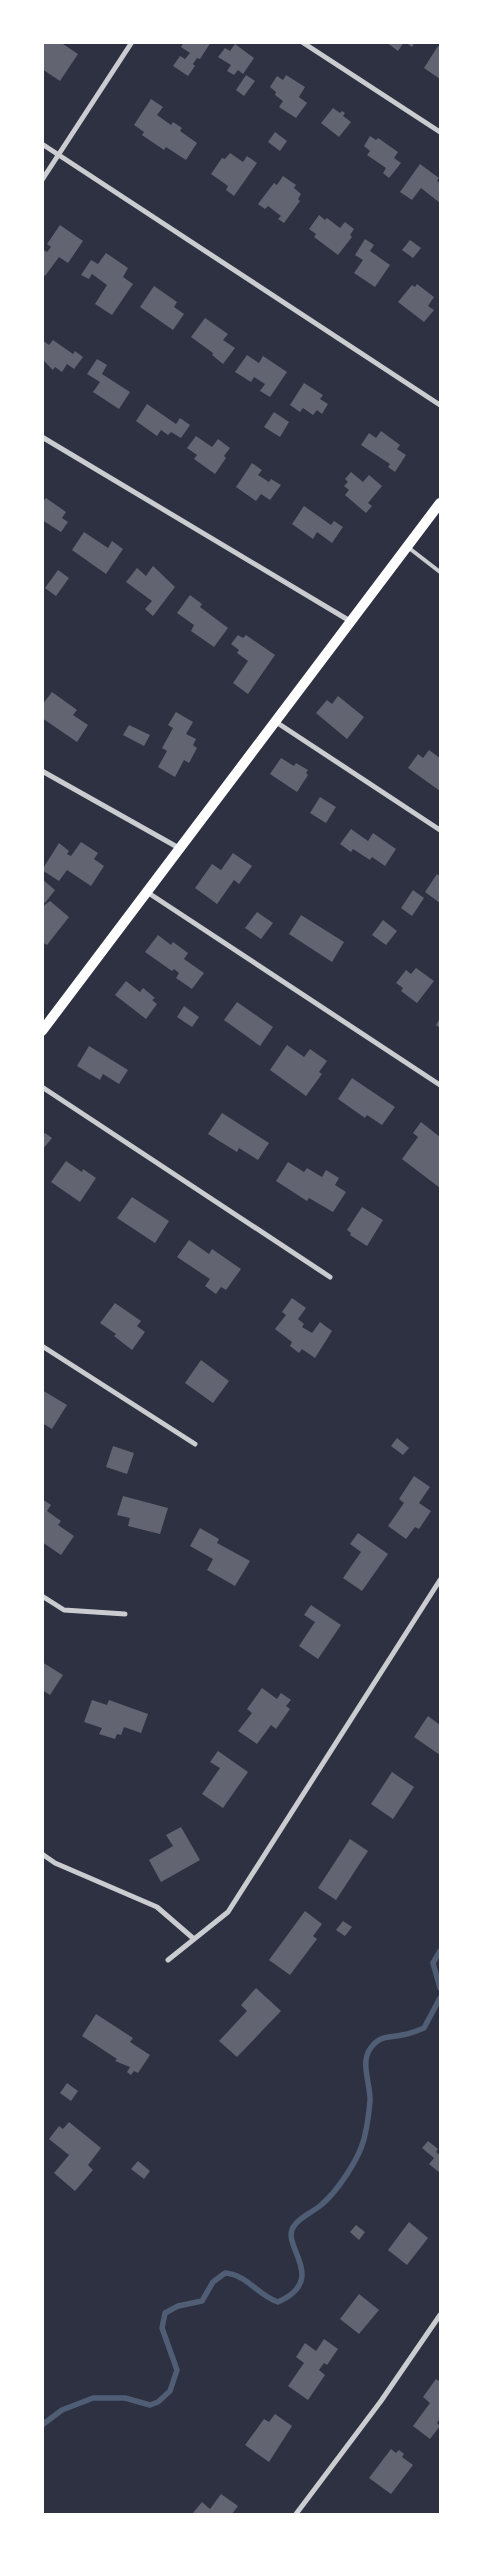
<svg xmlns="http://www.w3.org/2000/svg" width="483" height="2557" font-family="'Titillium Web',sans-serif">
	<rect width="100%" height="100%" fill="#2d3142"/>
	<g fill="none" stroke-linecap="round" stroke-linejoin="round">
		<path stroke="#4f5d75" stroke-width="5.5" d="M440,1951l-7,12 7,25
			M42,2425l20,-15 31,-12h32l25,7 8,-3 12,-11 7,-21 -15,-42 3,-15 13,-7 24,-5 11,-19 12,-9c23,2 32,22 53,29 52,-23 1,-57 16,-76 6,-9 19,-14 27,-21 16,-13 38,-46 43,-66 3,-12 5,-26 6,-38 1,-15 -10,-38 0,-52 9,-14 18,-11 32,-14 8,-1 15,-4 22,-7l16,-30"/>
	</g>
	<path fill="#626471" d="M42,42h18l18,12 -18,27 -18,-12z
		M184,42h27l-11,17 -3,-1 -4,6 2,2 -7,10 -15,-10 7,-10 5,3 5,-6 -9,-6z
		M386,42h18l-6,9z
		M405,42h10l-3,5z
		M235,44l19,14 -11,16 -5,-4 -4,5 -7,-4 4,-6 -13,-8 7,-9 5,3z
		M438,46l2,2v31l-16,-11z
		M246,75l9,6 -11,15 -8,-6z
		M286,75l19,12 -6,10 8,6 -11,15 -17,-11 4,-6 -8,-6 1,-3 -6,-5 7,-11 6,4z
		M151,99l12,8 -6,8 14,10 2,-3 9,6 -2,3 17,12 -11,17 -20,-13 -2,3 -22,-15 2,-3 -10,-7z
		M333,108l7,5 2,-2 3,2 -2,3 8,6 -12,15 -18,-14z
		M275,132l12,9 -7,10 -12,-9z
		M370,136l6,4 2,-2 20,14 -4,6 7,5 -12,15 -6,-5 3,-5 -19,-13 3,-4 -6,-5z
		M230,153l13,9 4,-6 10,7 -23,33 -8,-6 2,-4 -17,-12 11,-16 3,1z
		M420,164l19,14 -2,3 3,2v20l-19,-15 -9,12 -12,-8z
		M283,176l13,9 -2,3 7,6 -3,5 2,2 -16,22 -6,-4 3,-3 -13,-10 -3,3 -7,-5 16,-21 3,2z
		M319,215l6,5 2,-2 13,10 5,-6 9,7 -4,6 2,2 -14,18 -24,-18 2,-3 -7,-5z
		M60,225l23,16 -15,22 -9,-6 -14,19 -3,-2v-22l2,-2 3,2 4,-5 -4,-3z
		M365,239l9,6 -4,6 20,14 -15,22 -21,-14 9,-13 -8,-5z
		M410,240l11,8 -8,10 -11,-8z
		M106,253l22,15 -5,9 10,7 -21,31 -17,-11 12,-19 -15,-11 -3,5 -8,-4 10,-15 7,4z
		M417,284l17,13 -6,9 6,4 -10,12 -26,-20 14,-17 3,2z
		M154,286l23,16 -3,5 10,7 -11,16 -33,-23z
		M205,318l23,16 -5,6 12,8 -12,16 -11,-9 1,-2 -22,-16z
		M42,340l7,5 4,-5 20,14 2,-3 8,6 -9,12 -7,-5 -5,8 -7,-5 -2,3 -11,-11z
		M247,355l12,8 4,-7 24,16 -17,25 -10,-6 5,-7 -11,-7 -3,5 -16,-10z
		M97,359l10,6 -5,9 28,18 -11,17 -26,-17 7,-10 -13,-8z
		M304,383l19,12 -3,4 8,5 -6,10 -5,-4 -4,5 -10,-7 -3,4 -10,-7z
		M147,404l29,20 4,-6 10,7 -9,13 -10,-6 -3,3 -7,-5 -4,6 -21,-15z
		M274,412l15,10 -9,15 -16,-10z
		M381,431l19,14 -3,4 9,6 -11,17 -7,-5 2,-3 -29,-19 8,-12 7,5z
		M196,436l16,11 6,-8 12,9 -6,8 2,2 -11,16 -21,-15 3,-4 -10,-7z
		M252,463l10,7 -4,5 11,7 2,-3 10,6 -11,15 -9,-6 -5,7 -20,-14z
		M351,472l12,10 6,-7 13,11 -14,17 4,3 -6,7 -21,-18 4,-5 -5,-4 4,-4 -3,-3z
		M46,498l20,14 -4,6 6,4 -7,10 -19,-12v-18z
		M304,506l27,19 3,-4 9,6 -11,16 -15,-11 -4,7 -21,-15z
		M84,532l24,16 4,-7 11,8 -17,25 -34,-24z
		M153,566l22,21 -22,29 -8,-7 7,-8 -26,-19 11,-14 9,8z
		M58,570l11,8 -13,18 -11,-8z
		M190,595l12,9 -2,3 28,21 -14,19 -23,-16 3,-6 -17,-12z
		M238,635l5,3 3,-3 29,20 -27,39 -15,-11 15,-22 -11,-8 2,-3 -8,-6z
		M52,692l25,18 -4,5 15,10 -11,17 -35,-24v-13z
		M338,696l26,21 -17,22 -31,-26 11,-13 5,4z
		M176,712l17,10 -7,12 10,5 -3,6 4,3 -8,15 -5,-3 -9,17 -17,-10 9,-16 -5,-3 11,-20 -5,-3z
		M129,725l21,10 -6,11 -21,-11z
		M429,750l11,8v33l-32,-23 10,-14 5,4z
		M281,758l13,8 2,-3 12,7 -2,3 2,2 -11,17 -27,-18z
		M320,797l16,10 -10,16 -16,-10z
		M351,829l17,12 5,-8 23,16 -11,17 -13,-9 -2,3 -17,-11 -2,3 -11,-8z
		M81,842l17,11 -4,6 10,7 -13,20 -24,-16 -8,11 -17,-11 17,-27 10,8 -2,3 4,2z
		M233,853l19,13 -13,18 -5,-4 -17,24 -22,-16 17,-24 9,6z
		M437,874l3,2v27l-15,-11z
		M42,879l13,11 -10,13 -3,-2z
		M413,890l11,8 -12,18 -11,-8z
		M50,901l19,16 -22,28 -5,-3v-35z
		M257,912l16,11 -12,16 -16,-11z
		M301,915l43,27 -12,20 -43,-28z
		M383,920l14,11 -11,14 -14,-10z
		M158,935l13,10 2,-3 15,11 -4,6 20,14 -12,16 -16,-11 3,-5 -5,-4 -2,2 -27,-19z
		M416,968l18,13 -17,22 -16,-12 2,-3 -7,-5 10,-13 5,4z
		M126,981l14,11 3,-4 12,10 -3,2 5,4 -11,15 -31,-24z
		M237,1002l36,25 -13,19 -36,-26z
		M184,1006l15,11 -7,10 -15,-10z
		M440,1018v10l-4,-3z
		M287,1045l17,12 6,-8 17,12 -8,11 3,2 -16,22 -36,-26z
		M89,1046l39,24 -9,14 -16,-10 -3,6 -23,-14z
		M352,1078l43,29 -13,18 -15,-10 -2,3 -27,-19z
		M222,1113l47,30 -11,17 -19,-12 -2,4 -29,-18z
		M421,1122l19,15v51l-38,-29 16,-22 -5,-4z
		M45,1133l7,5 -10,12v-13z
		M66,1161l16,11 1,-3 13,9 -16,24 -29,-20z
		M288,1162l16,10 3,-4 15,9 4,-7 13,8 -4,7 11,7 -13,20 -24,-14 -2,3 -31,-20z
		M132,1197l37,24 -14,22 -38,-25z
		M362,1207l21,13 -16,26 -17,-11 1,-2 -4,-3z
		M189,1240l20,14 3,-5 29,20 -15,21 -5,-3 -5,7 -11,-8 5,-7 -33,-22z
		M292,1298l14,10 -8,11 6,5 -2,3 10,6 8,-11 12,9 -17,27 -13,-9 -3,4 -9,-7 2,-4 -17,-13 11,-14 -4,-3z
		M115,1303l26,18 -4,5 8,6 -13,18 -18,-14 2,-2 -16,-11z
		M201,1360l28,21 -16,22 -28,-20z
		M42,1390l25,15 -15,24 -10,-6z
		M397,1438l12,10 -6,7 -12,-9z
		M113,1446l21,7 -7,21 -21,-7z
		M414,1476l16,11 -11,16 12,8 -12,18 -4,-2 -9,12 -18,-13 16,-23 -5,-4z
		M123,1496l45,12 -8,26 -32,-8 2,-8 -13,-3z
		M42,1499l9,6 -4,6 14,10 -3,4 16,11 -13,19 -19,-13z
		M200,1528l19,11 -2,4 33,18 -15,25 -28,-16 6,-11 -23,-13z
		M358,1533l30,21 -26,37 -19,-13 18,-26 -11,-8z
		M311,1605l30,20 -23,34 -19,-13 16,-24 -11,-7z
		M42,1662l21,13 -13,20 -8,-5z
		M262,1688l15,11 4,-6 10,7 -5,6 4,3 -14,20 -5,-4 -14,19 -19,-13 14,-18 -5,-4z
		M92,1700l15,5 2,-5 39,14 -7,19 -17,-6 -3,8 -4,-1 -2,5 -16,-5 3,-6 -18,-6z
		M428,1716l12,9v30l-26,-18z
		M218,1751l30,21 -25,36 -21,-14 18,-26 -10,-6z
		M392,1772l22,15 -21,32 -22,-15z
		M181,1827l19,33 -39,22 -12,-22 24,-14 -7,-11z
		M350,1839l18,12 -32,49 -18,-12z
		M305,1911l17,13 -9,12 4,3 -27,36 -21,-15z
		M343,1921l9,6 -7,9 -9,-6z
		M256,1988l25,23 -44,46 -18,-16 28,-30 -6,-6z
		M96,2014l37,24 -3,4 20,13 -12,18 -4,-2 -3,4 -4,-3 3,-5 -15,-6 2,-2 -35,-23z
		M67,2083l11,8 -7,10 -11,-8z
		M69,2122l32,26 -13,17 5,5 -18,21 -21,-18 15,-18 -20,-16 10,-13 4,3z
		M428,2141l10,8 -2,3 4,3v18l-11,-9 5,-6 -12,-10z
		M138,2161l12,10 -6,8 -13,-10z
		M409,2222l19,16 -21,27 -19,-15z
		M356,2225l9,7 -6,8 -9,-8z
		M359,2294l20,16 -20,24 -19,-15z
		M324,2339l14,10 -11,16 -3,-2 -5,7 6,5 -17,25 -20,-14 16,-23 -8,-6 9,-14 11,8z
		M436,2379l3,2 1,-1v38l-3,5 3,3 -10,13 -17,-13 17,-23 -7,-6z
		M275,2414l17,12 -23,36 -24,-17 19,-26 5,3z
		M391,2449l5,4 3,-3 5,4 -2,3 11,8 -22,29 -22,-16z
		M221,2494l17,12 -6,8h-40l10,-12 8,7z"/>
	<g fill="none" stroke-linecap="round" stroke-linejoin="round">
		<path stroke="#caccd0" stroke-width="4" d="M409,548l31,24"/>
		<path stroke="#caccd0" stroke-width="5" d="M302,42l138,90
			M42,144l398,261
			M42,180l90,-138
			M42,437l308,184
			M276,722l164,108
			M42,771l137,77
			M147,892l293,193
			M42,1087l288,190
			M42,1346l153,98
			M42,1596l22,14 61,4
			M42,1854l13,9 102,44 37,32
			M168,1960l60,-48 212,-332
			M296,2514l85,-113 59,-86"/>
		<path stroke="#fff" stroke-width="10" d="M42,1031l398,-528"/>
	</g>
	<rect width="483" height="2557" fill="none" stroke="#ffffff" stroke-width="88"/>
</svg>
